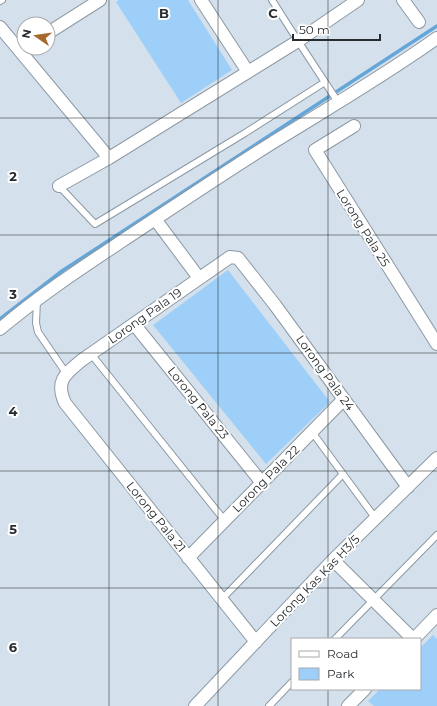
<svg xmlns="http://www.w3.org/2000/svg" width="437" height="706" font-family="Montserrat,sans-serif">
	<rect width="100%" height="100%" fill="#d4e1ec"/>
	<path fill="#9ecff8" d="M119,0h69l44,70 -51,33 -65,-101z
		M228,270l102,132 -64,62 -113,-139z
		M433,635l4,4v67h-63l-6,-5 12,-12h40v-41z"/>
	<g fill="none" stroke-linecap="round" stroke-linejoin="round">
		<path stroke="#65a6d9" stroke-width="3.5" d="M0,319l62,-48 375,-245"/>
		<g stroke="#8d99a3" stroke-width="8">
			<path id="service" d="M272,0l26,41 40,61
				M0,1l2,-1
				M59,186l36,38 150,-91 80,-51
				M37,300l-1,23 2,9 28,41
				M91,354l134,167
				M312,432l64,87
				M222,599l121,-125
				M335,639l102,-104
				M269,706l23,-24"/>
		</g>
		<g stroke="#8d99a3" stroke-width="14">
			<path id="minor" d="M201,0l47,72
				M403,0l16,22
				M0,27l109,131
				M48,33l52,-33
				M354,126l-39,24 122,194
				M59,186l50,-28 189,-117 60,-41
				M155,219l44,59
				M134,324l128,159
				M0,329c39,-33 80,-60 122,-88 50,-33 99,-66 150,-98 55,-34 112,-67 165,-105
				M188,558l156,-159
				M333,560l80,79
				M414,639l23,-24
				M256,642l-191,-239c-10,-22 0,-29 17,-43l148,-103 8,1 37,47 133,182
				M195,706l138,-146 104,-102
				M348,706l17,-17"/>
		</g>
		<use href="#service" stroke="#fff" stroke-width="6"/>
		<use href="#minor" stroke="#fff" stroke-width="12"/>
	</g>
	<path fill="none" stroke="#262b2f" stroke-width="1" stroke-opacity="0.55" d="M109,0v706M218,0v706M328,0v639M0,118h437M0,235h437M0,353h437M0,471h437M0,588h437M328,689v17"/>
	<g text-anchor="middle" stroke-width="4" stroke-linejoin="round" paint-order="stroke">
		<g font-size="12" fill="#262b2f" stroke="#fff">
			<text transform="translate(363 228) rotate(58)" y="4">Lorong Pala 25</text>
			<text transform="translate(145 316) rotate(-35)" y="4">Lorong Pala 19</text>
			<text transform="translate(325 373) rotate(54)" y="4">Lorong Pala 24</text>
			<text transform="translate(198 403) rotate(51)" y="4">Lorong Pala 23</text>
			<text transform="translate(266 479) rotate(-45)" y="4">Lorong Pala 22</text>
			<text transform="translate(156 517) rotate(51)" y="4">Lorong Pala 21</text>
			<text transform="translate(315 581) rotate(-46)" y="4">Lorong Kas Kas H3/5</text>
		</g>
	</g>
	<g font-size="13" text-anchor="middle" font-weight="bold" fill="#262b2f" stroke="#fff" stroke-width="4" stroke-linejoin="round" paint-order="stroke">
		<text x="164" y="18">B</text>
		<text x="273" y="18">C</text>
		<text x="13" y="181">2</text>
		<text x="13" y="299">3</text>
		<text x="13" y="416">4</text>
		<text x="13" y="534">5</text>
		<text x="13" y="652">6</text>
	</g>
	<rect x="291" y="638" width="130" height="52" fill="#ffffff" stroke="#a8aaac"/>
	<rect x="299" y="651" width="20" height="6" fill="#ffffff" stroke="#a8aaac"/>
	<text x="327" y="658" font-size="12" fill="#262b2f">Road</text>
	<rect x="299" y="668" width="20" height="12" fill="#9ecff8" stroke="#a8aaac"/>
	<text x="327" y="678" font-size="12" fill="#262b2f">Park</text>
	<g transform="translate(36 36) rotate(283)"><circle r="19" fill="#ffffff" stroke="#a8aaac"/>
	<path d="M0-3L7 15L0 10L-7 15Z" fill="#a5692b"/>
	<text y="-6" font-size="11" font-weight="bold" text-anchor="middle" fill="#262b2f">N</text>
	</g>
	<path d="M293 34v6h87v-6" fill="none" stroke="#262b2f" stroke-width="2"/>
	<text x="299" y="34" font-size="12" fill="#262b2f" stroke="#ffffff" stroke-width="3" paint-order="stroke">50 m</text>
</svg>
